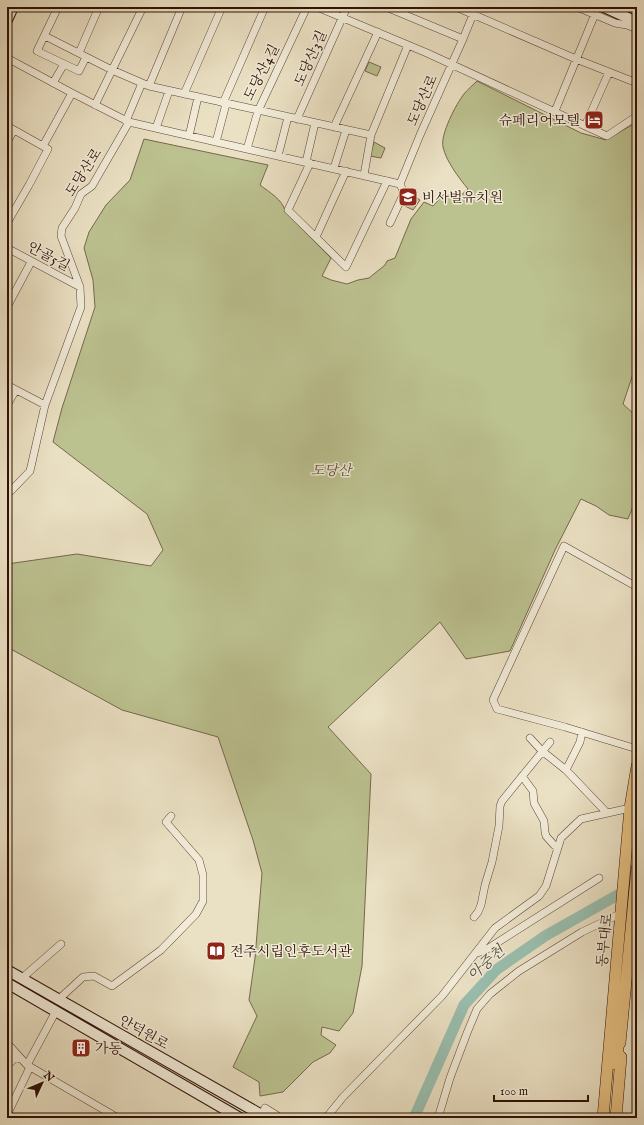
<svg xmlns="http://www.w3.org/2000/svg" width="644" height="1125" font-family="'IM FELL English','Noto Serif KR',serif">
	<rect width="100%" height="100%" fill="#eae0c3"/>
	<filter id="stains"><feTurbulence type="fractalNoise" baseFrequency=".005" numOctaves="4"/><feColorMatrix values="0 0 0 0 .2 0 0 0 0 .09 0 0 0 0 .02 0 0 0 .5 -.17"/></filter>
	<radialGradient id="worn" r=".72"><stop offset=".6" stop-color="#630" stop-opacity="0"/><stop offset="1" stop-color="#630" stop-opacity=".3"/></radialGradient>
	<path fill="#bcc190" stroke="#76684a" d="M369,62l12,5 -4,9 -12,-5z
		M477,81l104,52 25,7 31,-18v240l-14,42 14,13v47l-4,13 2,24 -7,18 -19,-4 -13,-9 -15,-7 -26,51 -45,101 -44,8 -26,-37 -112,105 43,47 -9,192 -9,47 -14,18 -17,-4 -1,8 15,10 -6,8 -17,9 -30,30 -23,4 -1,-14 -26,-15 24,-51 -8,-16 6,-42 7,-85 -9,-33 -35,-103 -96,-27 -115,-63v-83l70,-10 74,12 12,-16 -16,-36 -94,-72 9,-34 33,-101 -2,-27 -9,-32 5,-16 17,-27 24,-25 14,-41 124,26 -8,20c9,7 23,15 25,26l46,47 -9,18 9,4 16,4 11,-4 11,-2 16,-13 2,-4 8,-3 16,-39 13,-17 9,4 11,-12 15,3 9,-8c-9,-11 -22,-28 -25,-42 -3,-12 13,-43 21,-53 4,-5 9,-9 13,-13z
		M374,142l11,6 -4,10 -11,-2z
		M412,195l8,5 -7,10 -8,-4 3,-8 2,1z"/>
	<g fill="none" stroke-linecap="round" stroke-linejoin="round">
		<path stroke="#99beae" stroke-width="11" d="M414,1118l50,-113 32,-35 49,-34 85,-48"/>
		<g stroke="#5e4434" stroke-width="8">
			<path id="street" d="M58,7l-21,44 42,20 7,-14
				M317,7l110,46 180,83 30,-20
				M386,7l77,32
				M456,7l120,52 61,24
				M577,7l38,16 12,2 10,4
				M45,36l67,34 37,16 222,49
				M79,53l20,-46
				M7,58l65,35 57,29 271,62
				M53,83l11,-19
				M149,86l33,-79
				M184,94l38,-87
				M223,103l42,-96
				M95,105l48,-98
				M555,111l40,-97
				M297,119l50,-112
				M126,121l16,-38
				M7,126l41,23 -19,36 -22,38
				M585,126l24,-54
				M334,127l44,-95
				M156,128l13,-37
				M189,136l9,-39
				M7,142l7,-12
				M216,142l10,-38
				M43,146l29,-53
				M247,149l11,-38 49,-104
				M278,156l10,-39
				M306,162l9,-39
				M310,163l-22,47 58,57 41,-86
				M334,168l12,-38
				M364,175l7,-40 37,-90
				M400,184l20,-49 43,-96 13,-32
				M390,223l14,-30 -4,-9
				M316,237l30,-66
				M7,248l73,39
				M7,307l24,-45
				M7,385l38,20
				M7,405l9,-15
				M7,495l23,-24 15,-66 36,-98 -1,-20 -19,-51 1,-8 13,-20 6,-14 11,-8 37,-64
				M637,587l-73,-41 -71,154 4,9 68,18 72,22
				M530,738l12,13 24,19 14,-28 2,-10
				M566,770l41,43
				M522,776l11,15 1,12 10,18 1,11 1,4 8,9 4,2
				M474,917l4,-5 3,-7 4,-20 7,-23 7,-36 1,-20 2,-5 48,-59
				M476,953l8,-2 115,-73
				M21,979l40,-35
				M58,1000l25,-23 11,-1 18,10 49,-36 35,-36 7,-13v-26l-4,-15 -33,-38 5,-6
				M7,1043l20,22 91,53
				M7,1054l13,5
				M27,1065l29,-54
				M7,1066l9,-9
				M7,1115l23,-48
				M262,1115l3,-7 16,10
				M326,1118l17,-21 99,-101 53,-68 44,-32 7,-10 15,-48 20,-19 49,-11
				M438,1118l12,-40 17,-45 10,-24 13,-15 29,-23 63,-39 40,-19"/>
		</g>
		<g stroke="#2f1005" stroke-width="12">
			<path id="secondary" d="M604,7l33,15
				M7,20l6,-13
				M7,970l260,148
				M7,983l233,135"/>
		</g>
		<g stroke="#2f1005" stroke-width="12">
			<path id="primary" d="M616,1064l2,-18 2,-3 17,-175
				M603,1118l27,-310 7,-42
				M616,1118l5,-61"/>
		</g>
		<use href="#street" stroke="#f1ebd8" stroke-width="7"/>
		<use href="#secondary" stroke="#f1ebd8" stroke-width="10"/>
		<use href="#primary" stroke="#e5c082" stroke-width="11"/>
	</g>
	<defs>
		<g id="hotel-square" transform="scale(1)"><rect x="-9" y="-9" width="18" height="18" rx="4" fill="#8f2418" stroke="#f1ebd8"/><path d="M-6-4.5h1.5V1H6V5H4.5V3h-9V5H-6ZM-4 0a1.8 1.8 0 1 1 3.6 0ZM.5 0V-2.5h3Q6-2.5 6 0Z" fill="#fff"/></g>
		<g id="school-square" transform="scale(1)"><rect x="-9" y="-9" width="18" height="18" rx="4" fill="#8f2418" stroke="#f1ebd8"/><path d="M0-5L7-2L0 1L-7-2ZM-4 1L0 2.5L4 1V4Q0 6-4 4Z" fill="#fff"/></g>
		<g id="library-square" transform="scale(1)"><rect x="-9" y="-9" width="18" height="18" rx="4" fill="#8f2418" stroke="#f1ebd8"/><path d="M-6-4Q-3-5.5-.7-3.5V5Q-3 3-6 4ZM6-4Q3-5.5 .7-3.5V5Q3 3 6 4Z" fill="#fff"/></g>
		<g id="building-square" transform="scale(1)"><rect x="-9" y="-9" width="18" height="18" rx="4" fill="#8f2418" stroke="#f1ebd8"/><path d="M-4-6H4V6H1V3H-1V6H-4ZM-2.5-4.3h1.7v1.8h-1.7ZM.8-4.3h1.7v1.8H.8ZM-2.5-1h1.7V.8h-1.7ZM.8-1h1.7V.8H.8Z" fill="#fff"/></g>
	</defs>
	<g fill-rule="evenodd">
		<use href="#hotel-square" x="594" y="120"/>
		<use href="#school-square" x="408" y="197"/>
		<use href="#library-square" x="216" y="951"/>
		<use href="#building-square" x="81" y="1048"/>
	</g>
	<g text-anchor="middle" stroke-width="3" stroke-linejoin="round" paint-order="stroke">
		<g font-size="14" fill="#2f1005" stroke="#f1ebd8">
			<text transform="translate(310 58) rotate(-66)" y="5">도당산3길</text>
			<text transform="translate(261 72) rotate(-63)" y="5">도당산4길</text>
			<text transform="translate(422 100) rotate(-66)" y="5">도당산로</text>
			<text transform="translate(83 172) rotate(-57)" y="5">도당산로</text>
			<text transform="translate(49 256) rotate(28)" y="5">안골5길</text>
			<text transform="translate(604 940) rotate(-84)" y="5">동부대로</text>
			<text transform="translate(144 1032) rotate(29)" y="5">안덕원로</text>
		</g>
		<g font-size="14" fill="#2f1005" stroke="#f1ebd8" text-anchor="start">
			<text x="580" y="125" text-anchor="end">슈페리어모텔</text>
			<text x="422" y="202">비사벌유치원</text>
			<text x="230" y="956">전주시립인후도서관</text>
			<text x="95" y="1053">가동</text>
		</g>
		<g font-size="14" font-style="italic" fill="#604e36" stroke="#f1ebd8">
			<text x="331" y="475">도당산</text>
		</g>
		<g font-size="15" font-style="italic" fill="#544d40" stroke="#f1ebd8">
			<text transform="translate(486 963) rotate(-42)" y="5">아중천</text>
		</g>
	</g>
	<rect width="644" height="1125" fill="none" stroke="#eae0c3" stroke-width="24"/>
	<rect x="8" y="8" width="628" height="1109" fill="none" stroke="#2f1005" stroke-width="2"/>
	<rect x="12" y="12" width="620" height="1101" fill="none" stroke="#2f1005"/>
	<g transform="translate(42 1083) rotate(46)" stroke="#f1ebd8" stroke-width="3" paint-order="stroke">
	<path d="M0-3L7 15L0 10L-7 15Z" fill="#2f1005"/>
	<text y="-6" font-size="11" font-weight="bold" text-anchor="middle" fill="#2f1005">N</text>
	</g>
	<path d="M494 1095v6h94v-6" fill="none" stroke="#2f1005" stroke-width="2"/>
	<text x="500" y="1095" font-size="12" fill="#2f1005" stroke="#f1ebd8" stroke-width="3" paint-order="stroke">100 m</text>
	<rect width="100%" height="100%" filter="url(#stains)"/>
	<rect width="100%" height="100%" fill="url(#worn)"/>
</svg>
